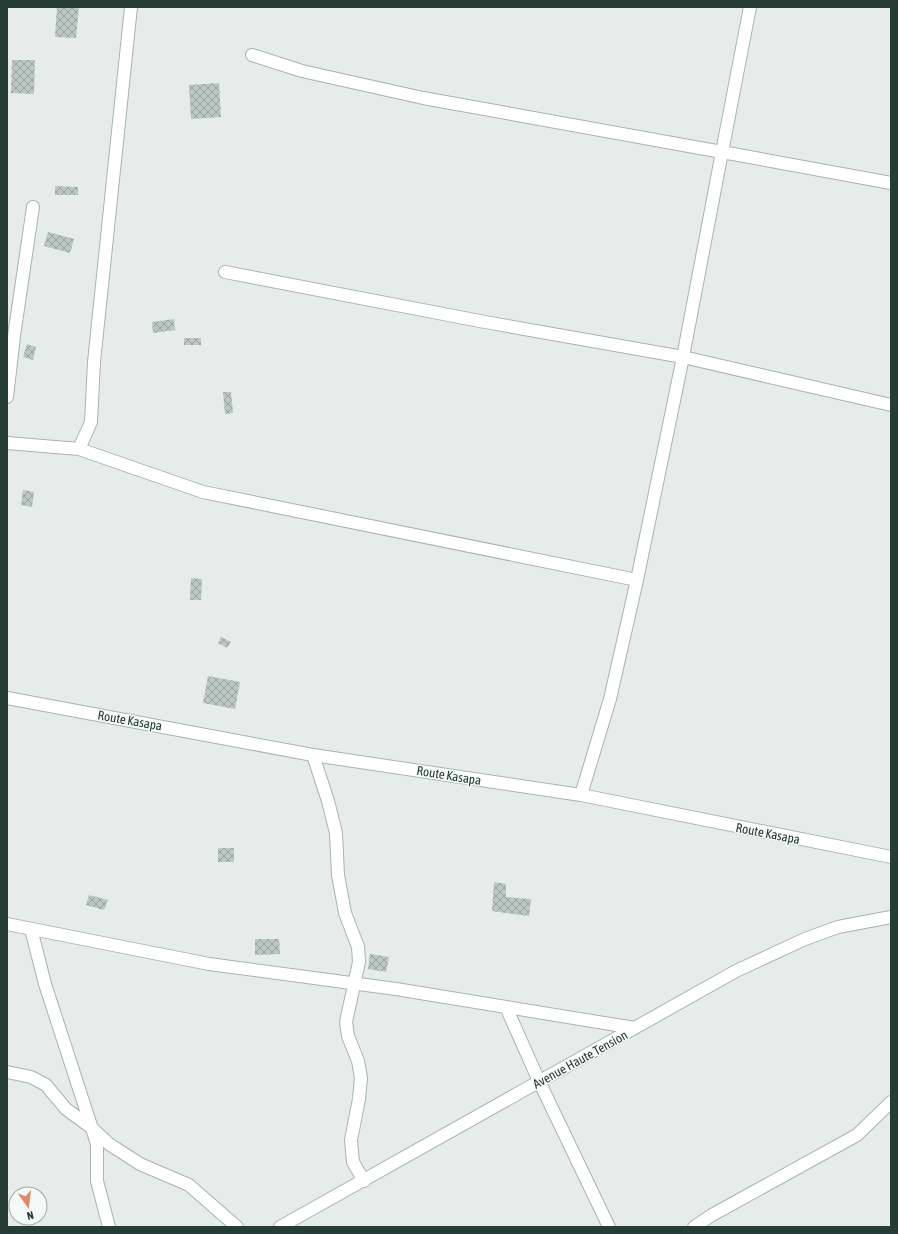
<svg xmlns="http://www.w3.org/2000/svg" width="898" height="1234" font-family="'Asap Condensed',sans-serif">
	<defs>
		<pattern id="building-cross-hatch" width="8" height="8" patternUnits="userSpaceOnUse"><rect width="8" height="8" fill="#bac7c2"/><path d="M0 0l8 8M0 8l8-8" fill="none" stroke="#97a39e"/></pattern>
	</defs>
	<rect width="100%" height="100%" fill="#e5ece9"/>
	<path fill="url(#building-cross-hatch)" d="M57,7h22l-3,31 -21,-1z
		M12,60h23l-1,34 -23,-1z
		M219,83l2,34 -30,2 -2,-34z
		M55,186l23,1v8h-23z
		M48,232l26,7 -4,14 -26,-7z
		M174,319l1,11 -22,3 -1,-11z
		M184,338h17v7h-17z
		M27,344l9,3 -3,13 -10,-3z
		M223,392h8l2,21 -8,1z
		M23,490l11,2 -2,15 -11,-2z
		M191,578l11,1 -1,21h-11z
		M221,637l10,5 -4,6 -9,-5z
		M208,676l32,6 -5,27 -32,-6z
		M218,848h16v14h-16z
		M494,882l12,2v13l25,2 -2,17 -37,-5z
		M89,895l19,5 -4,10 -18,-5z
		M255,939h24l1,15 -25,1z
		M370,954l19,3 -3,15 -18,-3z"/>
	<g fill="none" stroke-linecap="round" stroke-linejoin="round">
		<g stroke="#a8b4b0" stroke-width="14">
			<path id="minor" d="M750,7l-28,145 169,31
				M252,55l50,16 121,27 299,54 -39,205 -46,223 -27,119 -29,96
				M225,272l260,50 198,35 208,48
				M7,397l7,-61 19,-129
				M7,443l72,6 124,43 434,88
				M79,449l12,-27 3,-60 37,-355
				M313,755l15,46 8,32 2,42 7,38 13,34 1,15 -13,60 2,14 10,25 3,17 -2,21 -8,41 2,22 11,19
				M7,924l202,40 187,25 239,39
				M31,929l14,55 52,160v37l12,46
				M506,1007l33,74 70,146
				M7,1072l24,5 15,8 20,24 26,19 17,16 31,20 49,21 48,42
				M280,1227l456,-256 69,-32 33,-12 53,-10
				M694,1227l18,-12 145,-80 34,-33"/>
		</g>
		<g stroke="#a4b7b0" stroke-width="14">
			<path id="secondary" d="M7,698l306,57 268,40 310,62"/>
		</g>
		<use href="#minor" stroke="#fff" stroke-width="12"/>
		<use href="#secondary" stroke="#fff" stroke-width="12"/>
	</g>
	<g text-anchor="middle" stroke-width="3" stroke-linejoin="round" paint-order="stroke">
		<g font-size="13" fill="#263c36" stroke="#f5f9f7">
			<text transform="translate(130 720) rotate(10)" y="5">Route Kasapa</text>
			<text transform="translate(449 775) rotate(9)" y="5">Route Kasapa</text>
			<text transform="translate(768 833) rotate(11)" y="5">Route Kasapa</text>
			<text transform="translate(580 1059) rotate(-29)" y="5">Avenue Haute Tension</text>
		</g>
	</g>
	<rect width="898" height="1234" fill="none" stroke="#263c36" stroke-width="16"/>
	<g transform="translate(28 1206) rotate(166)"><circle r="19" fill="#f5f9f7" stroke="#a2adaa"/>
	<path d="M0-3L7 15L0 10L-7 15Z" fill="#e2876d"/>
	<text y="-6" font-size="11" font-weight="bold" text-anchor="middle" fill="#263c36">N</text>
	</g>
</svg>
